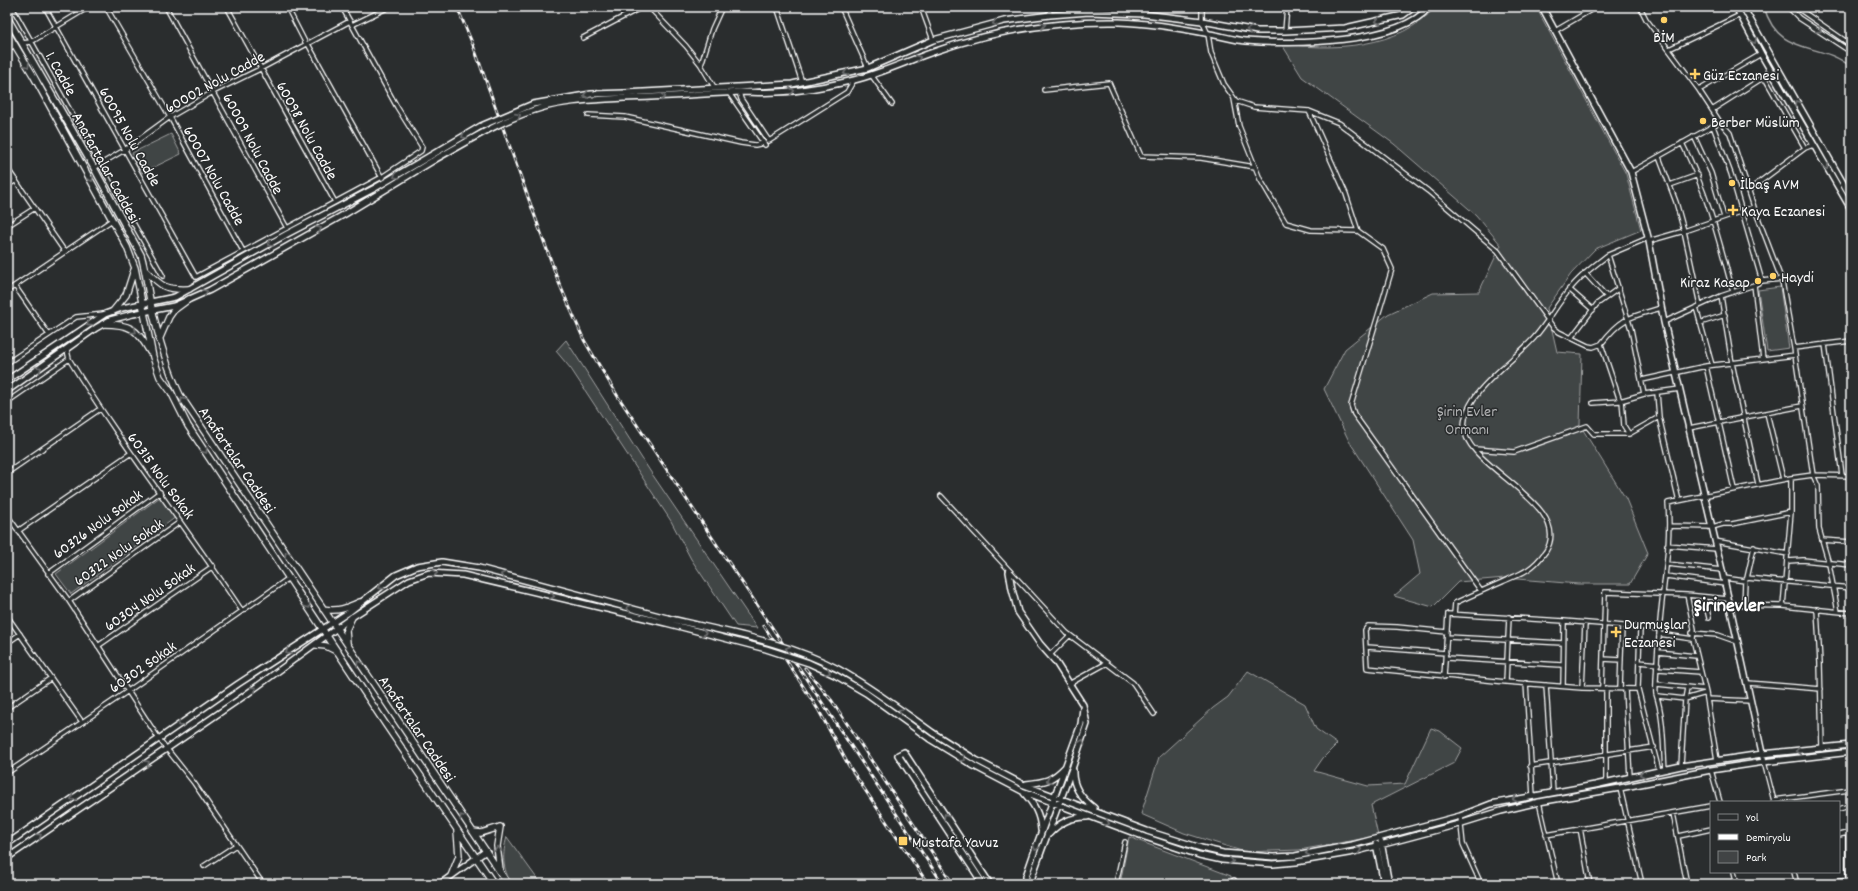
<svg xmlns="http://www.w3.org/2000/svg" width="1858" height="891" font-family="Dekko,sans-serif">
	<rect width="100%" height="100%" fill="#2a2d2e"/>
	<filter id="ink" filterUnits="userSpaceOnUse"><feTurbulence type="fractalNoise" baseFrequency=".025" numOctaves="2"/><feDisplacementMap in="SourceGraphic" scale="8" xChannelSelector="R" yChannelSelector="G"/><feConvolveMatrix kernelMatrix="1 2 1 2 8 2 1 2 1" color-interpolation-filters="sRGB"/></filter>
	<g filter="url(#ink)">
		<path fill="#414445" stroke="#a0a2a2" d="M1435,7h101l90,167 15,56 -46,19 -24,25 -24,34 10,44 25,2 -2,71 46,74 22,54 -18,31h-52l-73,-6 -47,4 -25,25 -39,-11 26,-22 -7,-34 -64,-99 -25,-52 21,-40 43,-35 45,-21 46,-1 22,-47 -25,-30 -82,-71 -92,-67 -21,-34c48,9 121,5 154,-36z
			M171,134l10,20 -39,19 -10,-20z
			M1780,287l9,61 -22,3 -9,-61z
			M566,340l84,131 107,157 -21,-2 -45,-67 -20,-38 -100,-152 -15,-18z
			M160,497l16,20 -105,77 -15,-20z
			M1248,671l57,33 11,25 21,15 -14,14 -9,13 54,15 37,-2 26,-56 9,3 22,17 -8,15 -83,42 7,31 -79,14 -54,2 -61,-19 -43,-19 18,-57 54,-49 15,-11z
			M507,837l34,47h-29c-10,-15 -10,-30 -5,-47z
			M1129,837l102,39v8h-111z"/>
		<g fill="none" stroke-linecap="round" stroke-linejoin="round">
			<path stroke="#a6a7a7" stroke-width="1.5" d="M1764,7c15,51 55,33 87,60"/>
			<g stroke="#fff" stroke-width="6">
				<path id="street" d="M12,7l151,269
					M45,7l151,270 186,-100 39,-26 1,-4 -25,-40 -55,-100
					M106,7l64,110 73,134
					M166,7l121,221
					M227,7l108,195
					M287,7l19,37
					M649,7l37,39 15,19 13,22
					M777,7l25,75
					M841,7l27,61
					M921,7l12,33
					M1049,7l1,8
					M1144,7v7
					M1202,7v14l6,13 3,19 13,31 12,17 18,6 55,4 30,12 89,68 70,60 55,76 6,5 29,14 5,1 8,-3
					M1640,7l6,12 53,71 21,32 10,11 24,74 28,74 12,67
					M1788,7l11,11 52,34
					M1796,7l55,38
					M352,25l37,-18
					M1285,31l2,-24
					M1555,31l41,-24
					M583,38l59,-31
					M22,43l9,-1 58,-35
					M308,44l74,134
					M1669,49l71,-34
					M7,51l7,-6
					M701,65l11,-36 10,-22
					M872,76l20,28
					M1044,90l65,-7 32,73 60,2 54,9
					M1699,90l62,-36
					M739,92l2,7 28,42 78,-49 7,-12
					M729,93l36,52
					M1234,99l5,27 21,53 26,44 25,7 47,1
					M1712,110l49,-31 5,1 39,68
					M1309,111l37,83 12,37 25,18 9,20 -41,136 3,9 127,177
					M588,115l37,2 116,26 14,2 9,-2
					M1713,126l18,48 31,107
					M1694,136l17,37 13,44
					M1682,143c25,49 37,97 51,149
					M1659,157l17,45 8,29 16,74
					M7,168l58,84
					M94,168l32,-19 44,-32 43,-25 47,-23 90,-48
					M1631,172l89,-50
					M1670,185l28,-10
					M7,186l9,-6
					M1749,190l56,-42 8,-3
					M7,226l28,-18
					M1648,238l-40,17 23,74 13,65 36,-5
					M1649,241l35,-10 70,-24
					M1585,273l22,24
					M1782,279l-20,2 -8,4 9,74 32,-4
					M15,286l34,49
					M1569,289l24,21
					M7,291l105,-71
					M1721,296l11,67 26,121
					M1696,307l16,58
					M1664,322l57,-26 33,-11
					M1700,323l25,-8
					M1571,338l26,-34 22,-16
					M1825,344l17,131
					M67,350l2,9c53,87 117,167 173,252
					M7,363l69,-46 28,-3
					M1706,366l28,123
					M1642,380l64,-14 57,-7
					M1622,400l2,26 5,8 30,-17 -2,-24
					M1620,401l-19,-57c21,-27 29,-27 60,-36
					M7,402l62,-43
					M1593,403l27,-2 24,-7
					M1767,413l16,66
					M1659,417l20,84
					M1689,428l113,-22
					M1475,449l39,3 73,-26 7,8h35
					M7,473l93,-64
					M941,496l126,137 66,50 21,31
					M7,515l62,86 90,138 35,44 69,101
					M1670,526l42,1 11,-3h9l59,-12
					M18,531l113,-78
					M1822,540l29,2
					M1715,541l73,13
					M1667,545l50,4
					M1788,561l15,-1 48,5
					M1667,564l55,6
					M48,574l112,-82
					M1666,576l59,8
					M1724,578l21,3 2,-3 104,10
					M1747,578l7,-31
					M1687,595l7,34 -1,10 13,54 11,67
					M1704,597l5,21
					M69,601l111,-79
					M1730,605l53,1 68,7
					M1744,606l1,-25
					M1783,606l8,-94v-34
					M1817,609l3,54 2,86
					M1838,612l-9,-48 -10,-35 -1,-43 -5,-11 -19,-127 57,-7
					M1454,614l1,-11c15,-7 31,-14 47,-21 8,-4 17,-7 25,-12 7,-4 14,-12 19,-19 29,-47 -84,-85 -82,-125 1,-35 49,-64 70,-88 14,-16 23,-34 36,-49 11,-14 25,-24 38,-34
					M7,616l75,106
					M1640,628l-2,61 21,82
					M1447,632l-50,-5 -29,-1 -3,4 2,38 139,14 76,6 56,1
					M1692,633l26,2 20,7
					M1659,634l34,5
					M1447,637l116,6
					M7,643l13,-9
					M98,646l115,-80
					M1367,647l79,6
					M1658,652l38,4
					M1050,655l20,-20
					M1446,658l116,7
					M1603,659l18,1
					M1639,662l19,2
					M1658,669l43,3
					M1444,677l4,-63 116,7 96,8
					M1506,682l3,-65
					M1526,683l7,113
					M1748,683l73,6
					M1069,684l38,-21
					M1657,684l48,5
					M1546,685l7,107
					M1563,686l1,-65
					M1582,688l3,-65
					M1602,688l3,-96 82,3 41,4
					M1606,688v95
					M1620,688l2,-61
					M1625,689l5,88
					M1658,696l27,3 21,-6
					M1707,699l44,2
					M7,708l44,-30
					M1764,762l10,39
					M1530,766l124,-19
					M1681,766l4,-67 2,-11
					M1665,770c-2,-25 -1,-52 -9,-76 -1,-4 2,-49 3,-58 2,-44 13,-88 9,-133l123,-25 22,-3 38,1
					M1711,770l9,32
					M7,773l121,-82 161,-113
					M1620,788l22,96
					M1774,800l75,-10
					M1539,802l19,82
					M1839,809l10,-3
					M1673,813l14,71
					M1460,816l3,28 18,40
					M1580,828l10,56
					M1546,835l165,-29
					M1839,835l12,-3
					M1679,836l32,-7
					M204,866l32,-21
					M1734,872l3,12
					M1794,872l3,12
					M1116,884l9,-42
					M1234,884v-4
					M1815,884l36,-4
					M1848,884v-51l3,-60"/>
			</g>
			<g stroke="#fff" stroke-width="8">
				<path id="secondary" d="M1542,7l89,165 18,69 15,81 58,248 42,192
					M1736,7l25,47 90,155
					M1743,7l108,190
					M625,93l167,-9 76,-16 65,-28 71,-19 46,-6 39,-3 55,2 58,7 55,10h28l60,-3 58,-13 11,-8
					M624,98c38,-1 77,-4 116,-6 12,0 24,1 37,0 26,-1 52,-6 77,-12 29,-7 55,-20 82,-29 59,-21 122,-30 183,-29 31,1 61,6 91,12 12,2 24,6 36,7 44,4 154,3 183,-34
					M7,380l98,-66 17,-6 53,-11 112,-63 88,-46 55,-32
					M7,391l89,-63 14,-8 23,-6 41,-8 36,-16 135,-76 89,-54
					M1009,572l3,17 6,23 22,32 15,17 28,44 4,19 -14,42 -31,83 -10,28v7
					M933,733l43,27 48,25 123,46 54,17 22,5 50,4 22,-1 57,-11 108,-29 31,-12 104,-19 86,-19 81,-12 89,-9
					M930,739l44,27 48,25 123,46 54,18 23,5 51,4 23,-2 58,-10 105,-28 42,-13 38,-9 81,-14 91,-18 53,-8 87,-10
					M1073,770c-1,17 9,29 21,38
					M1026,784c19,-2 26,-3 40,-18
					M1024,793c10,11 16,21 17,37
					M1049,834c11,-12 22,-17 38,-17
					M1381,842l8,42
					M7,844l231,-160 111,-72 47,-37 21,-9 25,-4 37,6 188,50
					M1376,844l8,40
					M7,858l237,-162 108,-79 57,-37 20,-7 34,2 203,48
					M440,884l46,-33
					M983,884l-85,-129 6,-3 86,132
					M1026,884v-8l10,-29 45,-123 2,-16"/>
			</g>
			<g stroke="#fff" stroke-width="8">
				<path id="primary" d="M7,17l87,151 47,87c5,16 6,33 10,49 7,32 15,62 29,91l328,489
					M7,32l26,43 94,172 8,21 18,89 7,20 11,15 17,34 198,299 108,159
					M145,270c17,17 20,20 44,19
					M113,311l13,-16 8,-25
					M103,324c27,0 34,4 47,28
					M159,340l10,-23 5,-7 15,-11
					M323,609c15,3 24,-1 37,-7
					M347,643l-1,-13 6,-13
					M316,645l10,1 12,6
					M473,832l8,1 19,-6
					M500,870l-3,-24 3,-19
					M451,876l8,-20 -2,-25"/>
			</g>
			<use href="#street" stroke="#2a2d2e" stroke-width="3.5"/>
			<use href="#secondary" stroke="#2a2d2e" stroke-width="5"/>
			<use href="#primary" stroke="#2a2d2e" stroke-width="5.5"/>
			<g stroke="#fff" stroke-width="3">
				<path id="rail" d="M457,7l16,38 86,238 25,57 33,55 326,489
					M764,626l55,85 30,55 79,118
					M805,668l27,33 121,183"/>
			</g>
			<use href="#rail" stroke="#2a2d2e" stroke-width="1.5" stroke-dasharray="4.5" stroke-linecap="butt"/>
			<g stroke="#fff" stroke-width="8" stroke-linecap="butt">
				<path id="secondary-bridge" d="M430,156l51,-30 52,-22 58,-10 34,-1
					M434,160c34,-19 69,-41 107,-52 26,-8 56,-8 83,-10
					M667,618c57,14 118,23 171,51 33,18 64,42 95,64
					M666,623l100,26 43,14 26,12 31,18 64,46"/>
			</g>
			<use href="#secondary-bridge" stroke="#2a2d2e" stroke-width="5"/>
		</g>
		<defs><path id="oneway-chevron" d="M-2-3.5L2.5 0L-2 3.5" fill="none" stroke-width="1.6" stroke-linecap="round" stroke-linejoin="round"/></defs>
		<g stroke="#6a6c6d">
			<use href="#oneway-chevron" transform="translate(1378 21) rotate(167)"/>
			<use href="#oneway-chevron" transform="translate(995 23) rotate(165)"/>
			<use href="#oneway-chevron" transform="translate(1043 25) rotate(-11)"/>
			<use href="#oneway-chevron" transform="translate(1249 30) rotate(-170)"/>
			<use href="#oneway-chevron" transform="translate(1819 30) rotate(33)"/>
			<use href="#oneway-chevron" transform="translate(1754 41) rotate(62)"/>
			<use href="#oneway-chevron" transform="translate(918 58) rotate(-22)"/>
			<use href="#oneway-chevron" transform="translate(27 65) rotate(57)"/>
			<use href="#oneway-chevron" transform="translate(846 73) rotate(168)"/>
			<use href="#oneway-chevron" transform="translate(792 91) rotate(-8)"/>
			<use href="#oneway-chevron" transform="translate(586 95) rotate(173)"/>
			<use href="#oneway-chevron" transform="translate(663 97) rotate(-2)"/>
			<use href="#oneway-chevron" transform="translate(1797 103) rotate(-120)"/>
			<use href="#oneway-chevron" transform="translate(518 116) rotate(-23)"/>
			<use href="#oneway-chevron" transform="translate(464 136) rotate(149)"/>
			<use href="#oneway-chevron" transform="translate(1826 167) rotate(60)"/>
			<use href="#oneway-chevron" transform="translate(396 176) rotate(150)"/>
			<use href="#oneway-chevron" transform="translate(91 179) rotate(61)"/>
			<use href="#oneway-chevron" transform="translate(319 229) rotate(-30)"/>
			<use href="#oneway-chevron" transform="translate(270 244) rotate(150)"/>
			<use href="#oneway-chevron" transform="translate(205 292) rotate(-25)"/>
			<use href="#oneway-chevron" transform="translate(89 324) rotate(146)"/>
			<use href="#oneway-chevron" transform="translate(134 331) rotate(36)"/>
			<use href="#oneway-chevron" transform="translate(39 369) rotate(-35)"/>
			<use href="#oneway-chevron" transform="translate(183 400) rotate(-122)"/>
			<use href="#oneway-chevron" transform="translate(205 451) rotate(56)"/>
			<use href="#oneway-chevron" transform="translate(287 554) rotate(-123)"/>
			<use href="#oneway-chevron" transform="translate(435 573) rotate(-3)"/>
			<use href="#oneway-chevron" transform="translate(503 575) rotate(-165)"/>
			<use href="#oneway-chevron" transform="translate(381 587) rotate(143)"/>
			<use href="#oneway-chevron" transform="translate(552 596) rotate(13)"/>
			<use href="#oneway-chevron" transform="translate(308 606) rotate(56)"/>
			<use href="#oneway-chevron" transform="translate(629 608) rotate(-165)"/>
			<use href="#oneway-chevron" transform="translate(704 633) rotate(15)"/>
			<use href="#oneway-chevron" transform="translate(788 649) rotate(-163)"/>
			<use href="#oneway-chevron" transform="translate(288 652) rotate(147)"/>
			<use href="#oneway-chevron" transform="translate(359 663) rotate(-124)"/>
			<use href="#oneway-chevron" transform="translate(828 672) rotate(25)"/>
			<use href="#oneway-chevron" transform="translate(254 689) rotate(-36)"/>
			<use href="#oneway-chevron" transform="translate(901 711) rotate(-145)"/>
			<use href="#oneway-chevron" transform="translate(180 724) rotate(145)"/>
			<use href="#oneway-chevron" transform="translate(1082 742) rotate(-72)"/>
			<use href="#oneway-chevron" transform="translate(1798 751) rotate(175)"/>
			<use href="#oneway-chevron" transform="translate(963 759) rotate(32)"/>
			<use href="#oneway-chevron" transform="translate(147 763) rotate(-35)"/>
			<use href="#oneway-chevron" transform="translate(1642 774) rotate(168)"/>
			<use href="#oneway-chevron" transform="translate(1049 780) rotate(158)"/>
			<use href="#oneway-chevron" transform="translate(73 798) rotate(145)"/>
			<use href="#oneway-chevron" transform="translate(1515 799) rotate(169)"/>
			<use href="#oneway-chevron" transform="translate(946 816) rotate(-123)"/>
			<use href="#oneway-chevron" transform="translate(462 817) rotate(-124)"/>
			<use href="#oneway-chevron" transform="translate(1107 823) rotate(21)"/>
			<use href="#oneway-chevron" transform="translate(39 836) rotate(-34)"/>
			<use href="#oneway-chevron" transform="translate(1036 848) rotate(109)"/>
			<use href="#oneway-chevron" transform="translate(498 849) rotate(-92)"/>
			<use href="#oneway-chevron" transform="translate(1359 850) rotate(-15)"/>
			<use href="#oneway-chevron" transform="translate(1308 853) rotate(169)"/>
			<use href="#oneway-chevron" transform="translate(1231 861) rotate(7)"/>
		</g>
	</g>
	<g fill="#ffd166" stroke="#2a2d2e" stroke-width="1.5">
		<circle cx="1664" cy="20" r="4"/>
		<path d="M1693 68h4v4h4v4h-4v4h-4v-4h-4v-4h4z"/>
		<circle cx="1703" cy="121" r="4"/>
		<circle cx="1732" cy="183" r="4"/>
		<path d="M1731 204h4v4h4v4h-4v4h-4v-4h-4v-4h4z"/>
		<circle cx="1773" cy="276" r="4"/>
		<circle cx="1758" cy="281" r="4"/>
		<path d="M1614 626h4v4h4v4h-4v4h-4v-4h-4v-4h4z"/>
		<rect x="898" y="836" width="10" height="10" rx="2"/>
	</g>
	<g text-anchor="middle" stroke-width="3" stroke-linejoin="round" paint-order="stroke">
		<g font-size="16" fill="#fff" stroke="#2a2d2e" text-anchor="start">
			<text x="1664" y="42" text-anchor="middle">BİM</text>
			<text x="1703" y="80">Güz Eczanesi</text>
			<text x="1711" y="127">Berber Müslüm</text>
			<text x="1740" y="189">İlbaş AVM</text>
			<text x="1741" y="216">Kaya Eczanesi</text>
			<text x="1781" y="282">Haydi</text>
			<text x="1750" y="287" text-anchor="end">Kiraz Kasap</text>
			<text x="1624" y="629">Durmuşlar<tspan x="1624" dy="18">Eczanesi</tspan></text>
			<text x="912" y="847">Mustafa Yavuz</text>
		</g>
		<g font-size="16" fill="#fff" stroke="#2a2d2e">
			<text transform="translate(62 73) rotate(61)" y="6">1. Cadde</text>
			<text transform="translate(214 81) rotate(-29)" y="6">60002 Nolu Cadde</text>
			<text transform="translate(308 130) rotate(61)" y="6">60098 Nolu Cadde</text>
			<text transform="translate(131 136) rotate(61)" y="6">60095 Nolu Cadde</text>
			<text transform="translate(254 143) rotate(62)" y="6">60009 Nolu Cadde</text>
			<text transform="translate(107 167) rotate(61)" y="6">Anafartalar Caddesi</text>
			<text transform="translate(215 175) rotate(61)" y="6">60007 Nolu Cadde</text>
			<text transform="translate(238 459) rotate(56)" y="6">Anafartalar Caddesi</text>
			<text transform="translate(162 475) rotate(54)" y="6">60315 Nolu Sokak</text>
			<text transform="translate(97 523) rotate(-36)" y="6">60326 Nolu Sokak</text>
			<text transform="translate(118 551) rotate(-35)" y="6">60322 Nolu Sokak</text>
			<text transform="translate(149 596) rotate(-35)" y="6">60304 Nolu Sokak</text>
			<text transform="translate(142 666) rotate(-35)" y="6">60302 Sokak</text>
			<text transform="translate(418 728) rotate(56)" y="6">Anafartalar Caddesi</text>
		</g>
		<g font-size="16" fill="#b3b4b5" stroke="#2a2d2e">
			<text x="1467" y="416">Şirin Evler<tspan x="1467" dy="18">Ormanı</tspan></text>
		</g>
		<g font-size="20" font-weight="bold" fill="#fff" stroke="#2a2d2e">
			<text x="1729" y="611">Şirinevler</text>
		</g>
	</g>
	<rect width="1858" height="891" fill="none" stroke="#2a2d2e" stroke-width="24"/>
	<rect x="12" y="12" width="1834" height="867" fill="none" stroke="#fff" stroke-width="1.5" filter="url(#ink)"/>
	<rect x="1710" y="801" width="130" height="72" fill="#2a2d2e" stroke="#7f8182"/>
	<rect x="1718" y="814" width="20" height="6" fill="#2a2d2e" stroke="#7f8182"/>
	<text x="1746" y="821" font-size="12" fill="#ffffff">Yol</text>
	<rect x="1718" y="834" width="20" height="6" fill="#ffffff" stroke="#7f8182"/>
	<text x="1746" y="841" font-size="12" fill="#ffffff">Demiryolu</text>
	<rect x="1718" y="851" width="20" height="12" fill="#414445" stroke="#7f8182"/>
	<text x="1746" y="861" font-size="12" fill="#ffffff">Park</text>
</svg>
